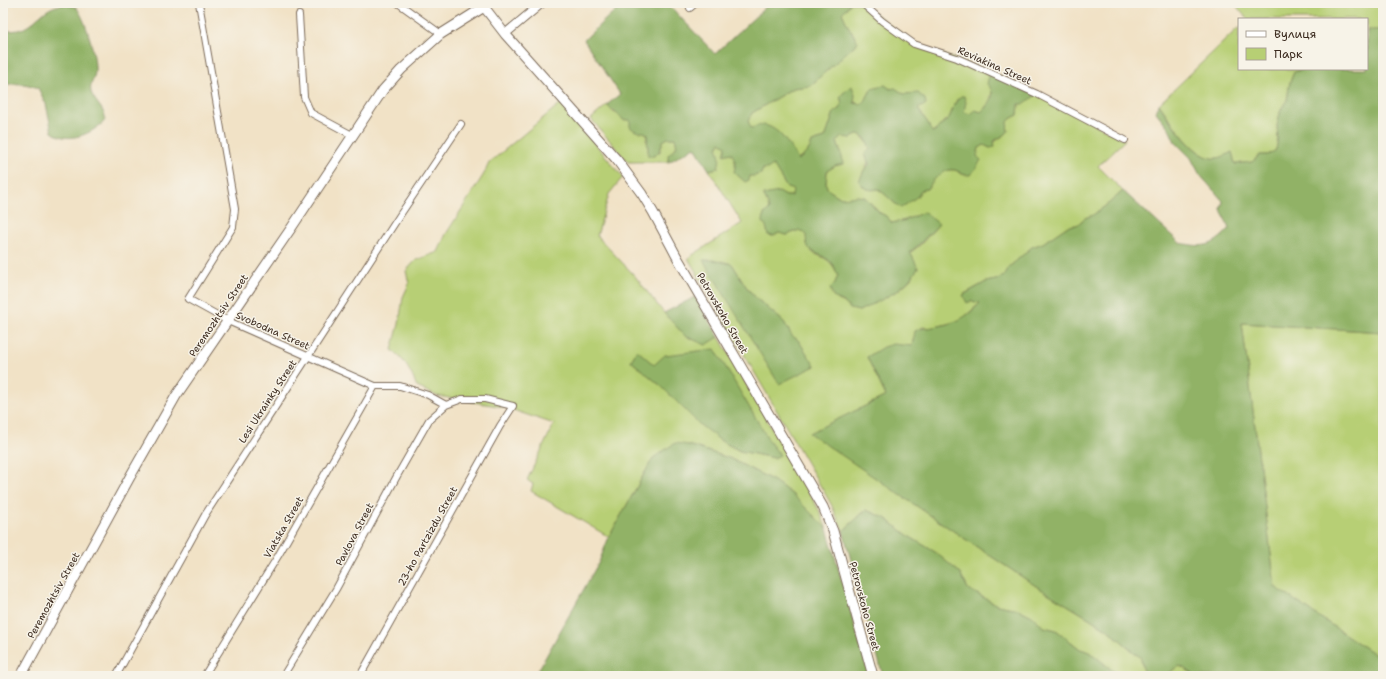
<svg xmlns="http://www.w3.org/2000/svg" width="1386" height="679" font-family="'Shantell Sans',sans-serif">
	<rect width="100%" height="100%" fill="#f7f3e8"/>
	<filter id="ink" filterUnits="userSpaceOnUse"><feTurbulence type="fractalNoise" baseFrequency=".025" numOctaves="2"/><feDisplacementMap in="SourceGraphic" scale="8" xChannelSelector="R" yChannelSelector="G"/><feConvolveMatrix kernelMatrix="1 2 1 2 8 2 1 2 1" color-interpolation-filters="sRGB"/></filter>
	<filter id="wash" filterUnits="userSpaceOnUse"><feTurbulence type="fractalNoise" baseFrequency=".012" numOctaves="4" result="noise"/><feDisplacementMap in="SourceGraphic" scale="16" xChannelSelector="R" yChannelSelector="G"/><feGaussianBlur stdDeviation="0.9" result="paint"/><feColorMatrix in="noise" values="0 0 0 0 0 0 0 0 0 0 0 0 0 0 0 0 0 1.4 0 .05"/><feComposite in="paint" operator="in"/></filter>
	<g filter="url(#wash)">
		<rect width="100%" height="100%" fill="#f1e2c6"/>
		<path fill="#b7cf74" stroke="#797c49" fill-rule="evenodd" d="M851,3h11l52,41 71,26c9,16 10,29 -4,42l-6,-2 -5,4 -6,-2 -7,-13 -8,19 -5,3 -8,10 -4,1 -2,-6 -12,-17v-16l-14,1c-6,-4 -13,-4 -20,-9l-12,3 -7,13 -5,3 -20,-7 2,6 -3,6 -5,3 -6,18 -3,8 -13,4c-2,8 -7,13 -15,18l-18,-27 -28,-5 -3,-7 4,-8 41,-25 17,-2 48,-44 -10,-16 -6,-13z
			M1234,3h149v22l-5,5 -11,1v-12h-120z
			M1239,27v42h65l-10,3 -4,10 -3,18 -6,9 -4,17 1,12 -2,12 -8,5h-8l-8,7 -17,2 -3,-12c-4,2 -9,6 -14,6 -21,5 -48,-39 -59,-54z
			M1037,94l88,46 -27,26 25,25 -15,13 -15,11 -8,3 -8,7 -9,1 -25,17 -11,4 -25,22 -3,7 -8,4 -10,2 -22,12 8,7 8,2 -19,17 -29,8 -10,-1 -9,12 -1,7h-6l-39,11 19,39 -76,37 164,112 62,41 71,43 34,29 3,18 -26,-1 -28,-23 -10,-3 -24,-19 -12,-3 -12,-11 -14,-7 -21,-4 -29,-16 -8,-16 -25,-21 -25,-15 -25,-19 -19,-8 -23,21 -12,-27 -143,-246 54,-35 -33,-53 9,-2 -1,-20 3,-6 6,4 9,12 1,6 14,12c8,-4 16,-7 23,-12l14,24 7,1 -2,7h-6l-7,-4 -11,12c2,11 -2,19 0,31l5,1 6,-3 8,2 12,-5 7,4 7,19c14,6 18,7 25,22l-3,8 3,17c10,3 9,8 21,11l40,-21 14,-13v-18l-3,-6 10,-8 19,-21 -25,-8 -8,4 -14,3 -6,-7 -6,-3 -5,-6 -34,-9 -11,-7 -3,-3 -1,-5 1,-12 8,-5 5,-17 -3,-7 4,-6 10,2 8,-4c21,16 7,29 1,47 4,8 9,10 18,8l11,8 6,7 26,-14 6,-1c6,-9 16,-21 28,-19 3,1 6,4 9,5l13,-19 2,-8 5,-3 6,3c6,-9 13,-11 18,-17 -2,-10 1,-12 10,-16l1,-11 6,-1zM721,261l11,3 15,24 10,11 27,23 8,14 6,4 17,27z
			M561,103l62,74 -14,17 -12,42 37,39 30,38 21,22 34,2 100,173 8,19 -34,-34 -19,-14 -45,-23 -41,-13 -35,13 -44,79 -78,-46 2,-7 -6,-4 27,-56 -50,-17 -67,-11 -20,-9c-6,-15 -12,-27 -25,-37l7,-26 4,-27 6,-13 -3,-13 10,-11 22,-8 8,-18 38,-60 5,-11zM637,351l17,14 91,36 26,43 8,11 -5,3 -34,-7 -19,-10 -61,-56 -29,-24z
			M607,105l6,7 17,8 18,15 -2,5 2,4v7l12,1 3,-11 5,-3h7c4,11 0,10 -7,17l1,7h-41l-37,-43z
			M1242,323l141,9v328l-108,-73z
			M1180,666l13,7v3h-25v-3z"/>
		<path fill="#91b266" stroke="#666e42" d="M629,3h38l48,51 55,-51h81l-9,10 6,13 10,16 -48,44 -17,2 -41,25 -4,8 3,7c4,-1 8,-3 12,-3 17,2 27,22 35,35 7,-5 12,-10 14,-18l13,-4 3,-8 6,-18 5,-3 3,-6 -2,-6 4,-5 8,-6 3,9 -1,8 6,1 5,-3 7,-13 13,-3 5,4 5,-1 9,6 14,-1 7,6 1,5 -8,5 12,17 2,6 4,-1c3,-7 11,-9 14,-15 3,-7 5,-15 11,-20h3l2,6 -2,10 6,2 5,-4 6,2c10,-9 16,-18 6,-28l2,-8 -4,-6 52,24 -12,10h-6l-1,11c-9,4 -12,6 -10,16l-2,3 -12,7 1,6 -5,1 -6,-3 -5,3 -2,8 4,4 -5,8 -6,7c-10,0 -8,-3 -15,-5 -12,-2 -22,10 -28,19l-6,1 -3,6 -17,12c-8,-5 -14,-13 -23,-19 -9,2 -14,0 -19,-8l5,-11 5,-6 -4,-10 5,-6 -5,-10 -6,-4 -8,4 -10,-1 -4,5 5,15 1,7 -8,2 -8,5 -1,12 1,5 3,3 11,7 17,-2 7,1 15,16 6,3 6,7 14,-3 18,-8 15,12c-10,10 -18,20 -29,28l8,16c-12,22 -37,32 -59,43l-9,-2 -6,-7 -11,-5 -3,-9 5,-5 3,-8c-3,-6 -5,-12 -11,-16 -14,-9 -21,-5 -21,-25l-7,-4 -12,5 -8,-2 -6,3 -5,-1 -2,-9 -3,-4 1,-8 5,-4 -1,-6 -5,-9 16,-3 7,4h6l1,-6 -6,-2 -14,-23 -6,4h-4l-2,5 -7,2h-4l-1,4 -4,2 -11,-10c2,-8 2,-12 -3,-19l-7,2 2,-9 -6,-4 -3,6c4,8 3,12 1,20l-9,2 -14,-23 -26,15 -1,-7c7,-7 11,-6 7,-17h-7l-5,3c-3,9 -5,17 -15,15 1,-8 -2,-15 0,-22l-5,-2c-6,1 -9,-2 -13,-5v-7h-7c-4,-7 -11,-9 -16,-15l13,-11 -36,-54 26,-25z
			M66,4l10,3c10,12 20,49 19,64 0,8 -6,13 -4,21 2,8 16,20 14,27 0,2 -3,5 -5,6 -13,11 -34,18 -48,7l-6,-28 -8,-16c-12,-5 -22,-5 -35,-3v-55c29,5 32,-17 53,-24 3,-1 7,-1 10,-2z
			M1383,25v307l-141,-9 33,264 108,73v16h-190l-1,-3 -12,-7 -12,7v3h-24l-3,-18 -34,-29 -71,-43 -62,-41 -165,-112 77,-37 -19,-39 16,-10 10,-3 19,2 3,-15c8,-4 9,-2 18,-4 21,-3 32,-8 47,-24l-8,-2 -5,2 -4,-8 23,-13 10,-2 8,-4 3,-7 25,-22 11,-4 25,-17 9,-1 8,-7 8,-3 15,-11 15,-13 57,52c24,5 33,4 49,-14l-8,-20 2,-8 -23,-26 -9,-17 -16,-16 -7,-15 -12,-15 3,-8c10,15 38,59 59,54 5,-1 10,-4 14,-6l3,12 17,-2 8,-7h8l8,-5 2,-12 -1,-12 4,-17 6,-9 3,-18 4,-10 10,-3h63v-38l1,-1h10z
			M703,260h10l19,4 15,24 10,11 27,23 8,14 6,4 17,26 -36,18z
			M695,297l24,40 -13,8 -21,-9 -21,-23z
			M715,349l56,95 9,11 -6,3 -34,-7 -19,-10 -21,-16 -40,-40 -29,-24 6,-11 17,15 11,-10z
			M675,443l13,2 41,13 45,23 19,14 34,34 42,147h-334l64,-114 10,-25 44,-79z
			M866,510l19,8 25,19 25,15 25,21 8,16 29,16 21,4 14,7 12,11 12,3 24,19 10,3 28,23 4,1h-239l-40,-145z"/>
	</g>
	<g filter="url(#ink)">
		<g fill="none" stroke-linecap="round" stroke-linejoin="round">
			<g stroke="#7b6a59" stroke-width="8">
				<path id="minor" d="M199,3l36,206 -2,18 -45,72 40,22 147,65h25l28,9 18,10 16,-6h23l28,7 -13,20 -140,250
					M398,3l43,31
					M862,3l20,18 32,23 43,14 80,36 88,46
					M690,8l6,-5
					M299,15l5,82 7,16 41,22
					M116,676l89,-161 195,-300 61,-91
					M204,676l74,-120 97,-170
					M283,676l53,-87 61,-113 32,-56 17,-15"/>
			</g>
			<g stroke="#7b6a59" stroke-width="10">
				<path id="tertiary" d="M505,34l37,-31"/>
			</g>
			<g stroke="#7b6a59" stroke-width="11">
				<path id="secondary" d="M481,3l24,31 112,126 25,34 11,18 24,45 146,250 10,24 40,145
					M21,676l110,-201 45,-79 116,-169 91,-137 18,-20 40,-36 43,-27"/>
			</g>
			<use href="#minor" stroke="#fff" stroke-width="6"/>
			<use href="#tertiary" stroke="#fff" stroke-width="8"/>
			<use href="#secondary" stroke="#fff" stroke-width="9"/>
		</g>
	</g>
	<g text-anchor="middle" stroke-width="3" stroke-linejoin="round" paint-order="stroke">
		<g font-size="10" fill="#3b2a1e" stroke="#f7f3e8">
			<text transform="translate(995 65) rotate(24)" y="4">Reviakina Street</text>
			<text transform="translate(723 313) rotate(60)" y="4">Petrovskoho Street</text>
			<text transform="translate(218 315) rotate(-56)" y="4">Peremozhtsiv Street</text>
			<text transform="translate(273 330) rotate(24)" y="4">Svobodna Street</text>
			<text transform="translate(267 401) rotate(-57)" y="4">Lesi Ukrainky Street</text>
			<text transform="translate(283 527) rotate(-60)" y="4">Viatska Street</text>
			<text transform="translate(354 534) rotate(-62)" y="4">Pavlova Street</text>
			<text transform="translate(427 536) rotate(-61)" y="4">23-ho Partzizdu Street</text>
			<text transform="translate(53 595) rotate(-61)" y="4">Peremozhtsiv Street</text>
			<text transform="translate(865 606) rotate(75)" y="4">Petrovskoho Street</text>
		</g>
	</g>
	<rect width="1386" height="679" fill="none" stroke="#f7f3e8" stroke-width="16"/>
	<rect x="1238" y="18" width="130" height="52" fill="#f7f3e8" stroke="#aca397"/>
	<rect x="1246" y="31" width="20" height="6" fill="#ffffff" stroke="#aca397"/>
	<text x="1274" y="38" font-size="12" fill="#3b2a1e">Вулиця</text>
	<rect x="1246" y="48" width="20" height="12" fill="#b7cf74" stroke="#aca397"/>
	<text x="1274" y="58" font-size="12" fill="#3b2a1e">Парк</text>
</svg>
